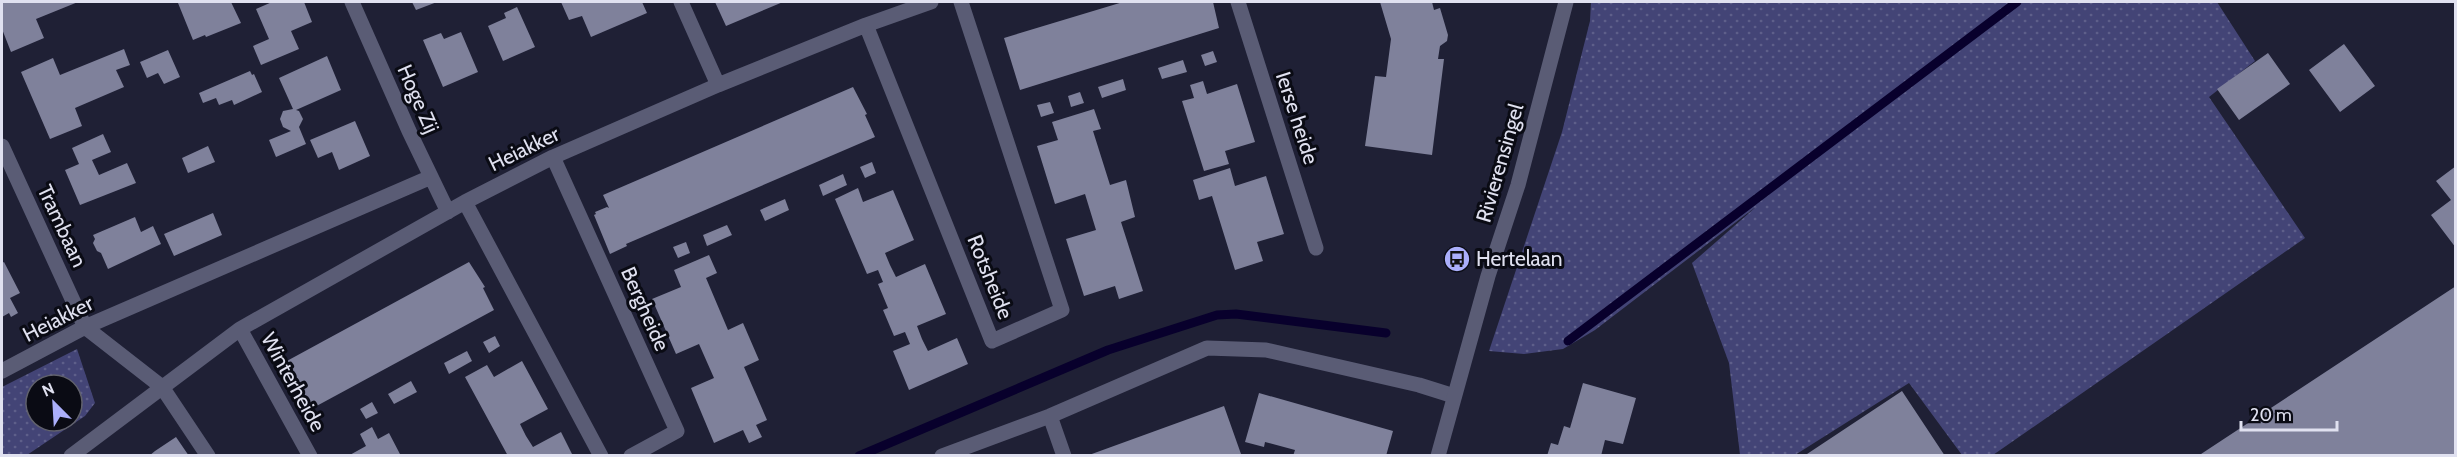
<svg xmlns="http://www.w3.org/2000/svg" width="2457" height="457" font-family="Cabin,sans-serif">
	<defs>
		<pattern id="grass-dots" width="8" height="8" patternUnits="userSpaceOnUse" patternTransform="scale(1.5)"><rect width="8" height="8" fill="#434476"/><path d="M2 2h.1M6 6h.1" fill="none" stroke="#5e5f8a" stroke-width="1.8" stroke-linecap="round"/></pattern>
	</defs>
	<rect width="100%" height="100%" fill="#1f2035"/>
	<path fill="url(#grass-dots)" fill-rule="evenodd" d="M1591,2h626l38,59 -46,36 96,141 -312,217h-31l-53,-72 -114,72h-55l-11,-92 -37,-100 65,-57 -162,124 -32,19 -39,5 -35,-3 73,-219 28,-111z
		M77,349l18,54 -10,13 -58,39h-25v-68zM36,385h36v36h-36z"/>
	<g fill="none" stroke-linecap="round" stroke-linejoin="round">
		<path stroke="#08002c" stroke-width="9" d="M1568,341l449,-339
			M859,456l249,-106 109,-35 19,-1 150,19"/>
	</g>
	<path fill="#7f819b" d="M2,2h76l-42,17 8,19 -33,14 -9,-23z
		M182,2h49l10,21 -35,14 -1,-2 -12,5 -15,-37z
		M272,2h32l8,20 -21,9 8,18 -38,16 -8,-19 16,-7 -13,-30z
		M412,2h25l-21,8z
		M561,2h81l5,11 -56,24 -9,-21 -13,4z
		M715,2h68l-57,24z
		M1123,2h90l6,26 -199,62 -16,-52z
		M1380,2h52l2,8 6,-2 8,27 -1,6 -7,5 -2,13h6l-12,96 -67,-9 10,-70 11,1 5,-38z
		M517,7l18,40 -32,14 -15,-35 18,-8 -2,-5z
		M461,32l17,40 -35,15 -20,-47 18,-7 3,6z
		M2344,44l31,42 -35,26 -31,-42z
		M124,49l6,16 -14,5 8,17 -49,21 7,18 -32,13 -29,-67 32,-14 7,17z
		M168,50l12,27 -16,7 -6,-11 -11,5 -7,-16z
		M1213,51l4,11 -12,4 -4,-11z
		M2268,53l22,31 -51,36 -22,-31z
		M327,56l14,34 -45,20 3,1 4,8 -4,8 7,17 -30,13 -7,-17 22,-9 -8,-4 -3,-8 3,-8 10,-2 -14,-31z
		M1183,60l4,12 -25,7 -4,-11z
		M250,71l2,4 2,-1 8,18 -28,13 -2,-5 -13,5 -3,-7 -13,5 -4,-10z
		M1123,79l3,11 -24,8 -4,-11z
		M1203,81l4,13 30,-10 18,58 -30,9 4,13 -25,7 -22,-70 12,-3 -4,-13z
		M853,87l14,27 -2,1 10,22 -249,107 1,2 -17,8 -16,-39 2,-1 -1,-2 12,-5 2,1 -6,-13z
		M1080,92l4,11 -13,4 -3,-11z
		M1050,102l4,11 -13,4 -4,-12z
		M1094,109l7,20 -8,2 17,54 16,-5 9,37 -14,5 22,69 -24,8 -4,-13 -31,10 -18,-57 30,-9 -11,-36 -30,10 -18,-58 21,-6 -6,-18z
		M355,121l15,35 -31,14 -7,-18 -14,6 -8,-18z
		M103,134l8,18 -19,8 7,15 28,-12 9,20 -56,22 -15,-35 14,-6 -7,-16z
		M208,146l7,16 -27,11 -6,-15z
		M872,162l4,11 -11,5 -5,-11z
		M2456,166v82l-25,-33 20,-15 -15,-19z
		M1230,168l5,18 31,-10 18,58 -27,8 6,19 -28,9 -23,-74 -13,4 -6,-20z
		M843,174l4,11 -24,11 -4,-11z
		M858,188l5,14 30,-12 21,50 -29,13 5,12 6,12 29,-13 21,50 -29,12 5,13 6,12 29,-13 11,26 -59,26 -16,-39 17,-7 -5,-12 -11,4 -11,-26 5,-2 -10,-24 5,-2 -5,-12 -11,4 -32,-75z
		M785,199l4,11 -24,11 -5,-11z
		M213,213l9,22 -48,21 -10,-22z
		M135,217l6,15 12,-6 8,18 -53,25 -7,-16 -4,-2 -4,-8 2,-4 -2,-4z
		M727,225l5,10 -25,11 -4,-11z
		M686,242l4,11 -12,5 -5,-11z
		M709,255l8,18 -11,5 22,52 15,-7 16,37 -15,7 23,53 -11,5 6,12 -13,6 -6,-13 -29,13 -23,-55 23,-10 -15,-34 -23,10 -24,-55 29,-12 -7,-17z
		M4,262l16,31 -10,5 8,15 -7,4 -2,-4 -7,4v-54z
		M469,262l16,25 -2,1 11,22 -183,99 -2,-3 -10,5 -8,-16 9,-5 -3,-1 -6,-11 2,-1 -8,-15z
		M2456,286v170h-258z
		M495,336l5,10 -11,7 -6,-11z
		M467,351l5,10 -23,13 -5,-11z
		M522,361l26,48 -28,15 6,12 7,11 28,-15 12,24h-65l-43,-79 22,-12 7,12z
		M411,381l6,11 -23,12 -6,-10z
		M1583,383l53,15 -13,46 -18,-4 -4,16h-54l4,-13 7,2 6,-19 6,2z
		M1902,391l43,65h-141z
		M1259,393l134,38 -7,25h-93l2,-6 -30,-8 -1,5 -19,-5z
		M372,402l6,11 -12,6 -6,-10z
		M1224,406l17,48 -152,2v-1z
		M372,427l6,12 11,-6 12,23h-53l18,-10 -6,-12z
		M176,437l13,19h-40l6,-5z"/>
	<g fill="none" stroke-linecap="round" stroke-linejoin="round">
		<path stroke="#5a5c75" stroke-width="15" d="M352,2l57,129 39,81
			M681,2l37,83
			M1238,2l78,246
			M866,25l126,316 70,-31 -101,-308
			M2,146l83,181 77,60 46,69
			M553,157l124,274 -46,25
			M465,202l136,254
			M240,329l70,127
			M2,371l83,-44 346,-150
			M1050,416l14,40
			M71,456l169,-127 225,-127 88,-45 165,-72 148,-60 65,-23
			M942,456l108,-40 157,-68 59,2 153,35 35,11"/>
		<path stroke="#5a5c75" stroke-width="15" d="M1438,456l50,-180 30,-91 48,-183"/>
	</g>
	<defs>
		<g id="bus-disc" transform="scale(1.35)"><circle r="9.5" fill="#abaffb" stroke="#0a0b14"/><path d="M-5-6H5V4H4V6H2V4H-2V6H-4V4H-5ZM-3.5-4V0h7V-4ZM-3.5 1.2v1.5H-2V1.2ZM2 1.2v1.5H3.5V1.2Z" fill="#111"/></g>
	</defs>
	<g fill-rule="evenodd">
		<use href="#bus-disc" x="1457" y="259"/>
	</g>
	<g text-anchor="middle" stroke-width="6" stroke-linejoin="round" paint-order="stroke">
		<g font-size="21" fill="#e0e1f0" stroke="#0a0b14">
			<text transform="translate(418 99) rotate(66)" y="7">Hoge Zij</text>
			<text transform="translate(1297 118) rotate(72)" y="7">Ierse heide</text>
			<text transform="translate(524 149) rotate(-26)" y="7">Heiakker</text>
			<text transform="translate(1500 163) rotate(-74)" y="7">Rivierensingel</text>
			<text transform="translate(62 226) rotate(65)" y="7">Trambaan</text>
			<text transform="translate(990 277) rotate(68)" y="7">Rotsheide</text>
			<text transform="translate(645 309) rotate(66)" y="7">Bergheide</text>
			<text transform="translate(58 319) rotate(-27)" y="7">Heiakker</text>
			<text transform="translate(293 382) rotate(61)" y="7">Winterheide</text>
		</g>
		<g font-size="21" fill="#e0e1f0" stroke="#0a0b14" text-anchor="start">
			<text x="1476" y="266">Hertelaan</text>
		</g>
	</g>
	<rect width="2457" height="457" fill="none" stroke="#e0e1f0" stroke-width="6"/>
	<g transform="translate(54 403) rotate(336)"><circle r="28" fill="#0a0b14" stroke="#60616c" stroke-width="1.5"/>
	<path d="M0-4.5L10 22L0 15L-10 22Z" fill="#abaffb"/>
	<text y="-9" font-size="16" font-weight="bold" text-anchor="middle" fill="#e0e1f0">N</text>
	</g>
	<path d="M2241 421v9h96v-9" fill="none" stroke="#e0e1f0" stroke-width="3"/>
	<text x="2250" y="421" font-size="18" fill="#e0e1f0" stroke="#0a0b14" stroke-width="4.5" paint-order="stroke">20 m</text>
</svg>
